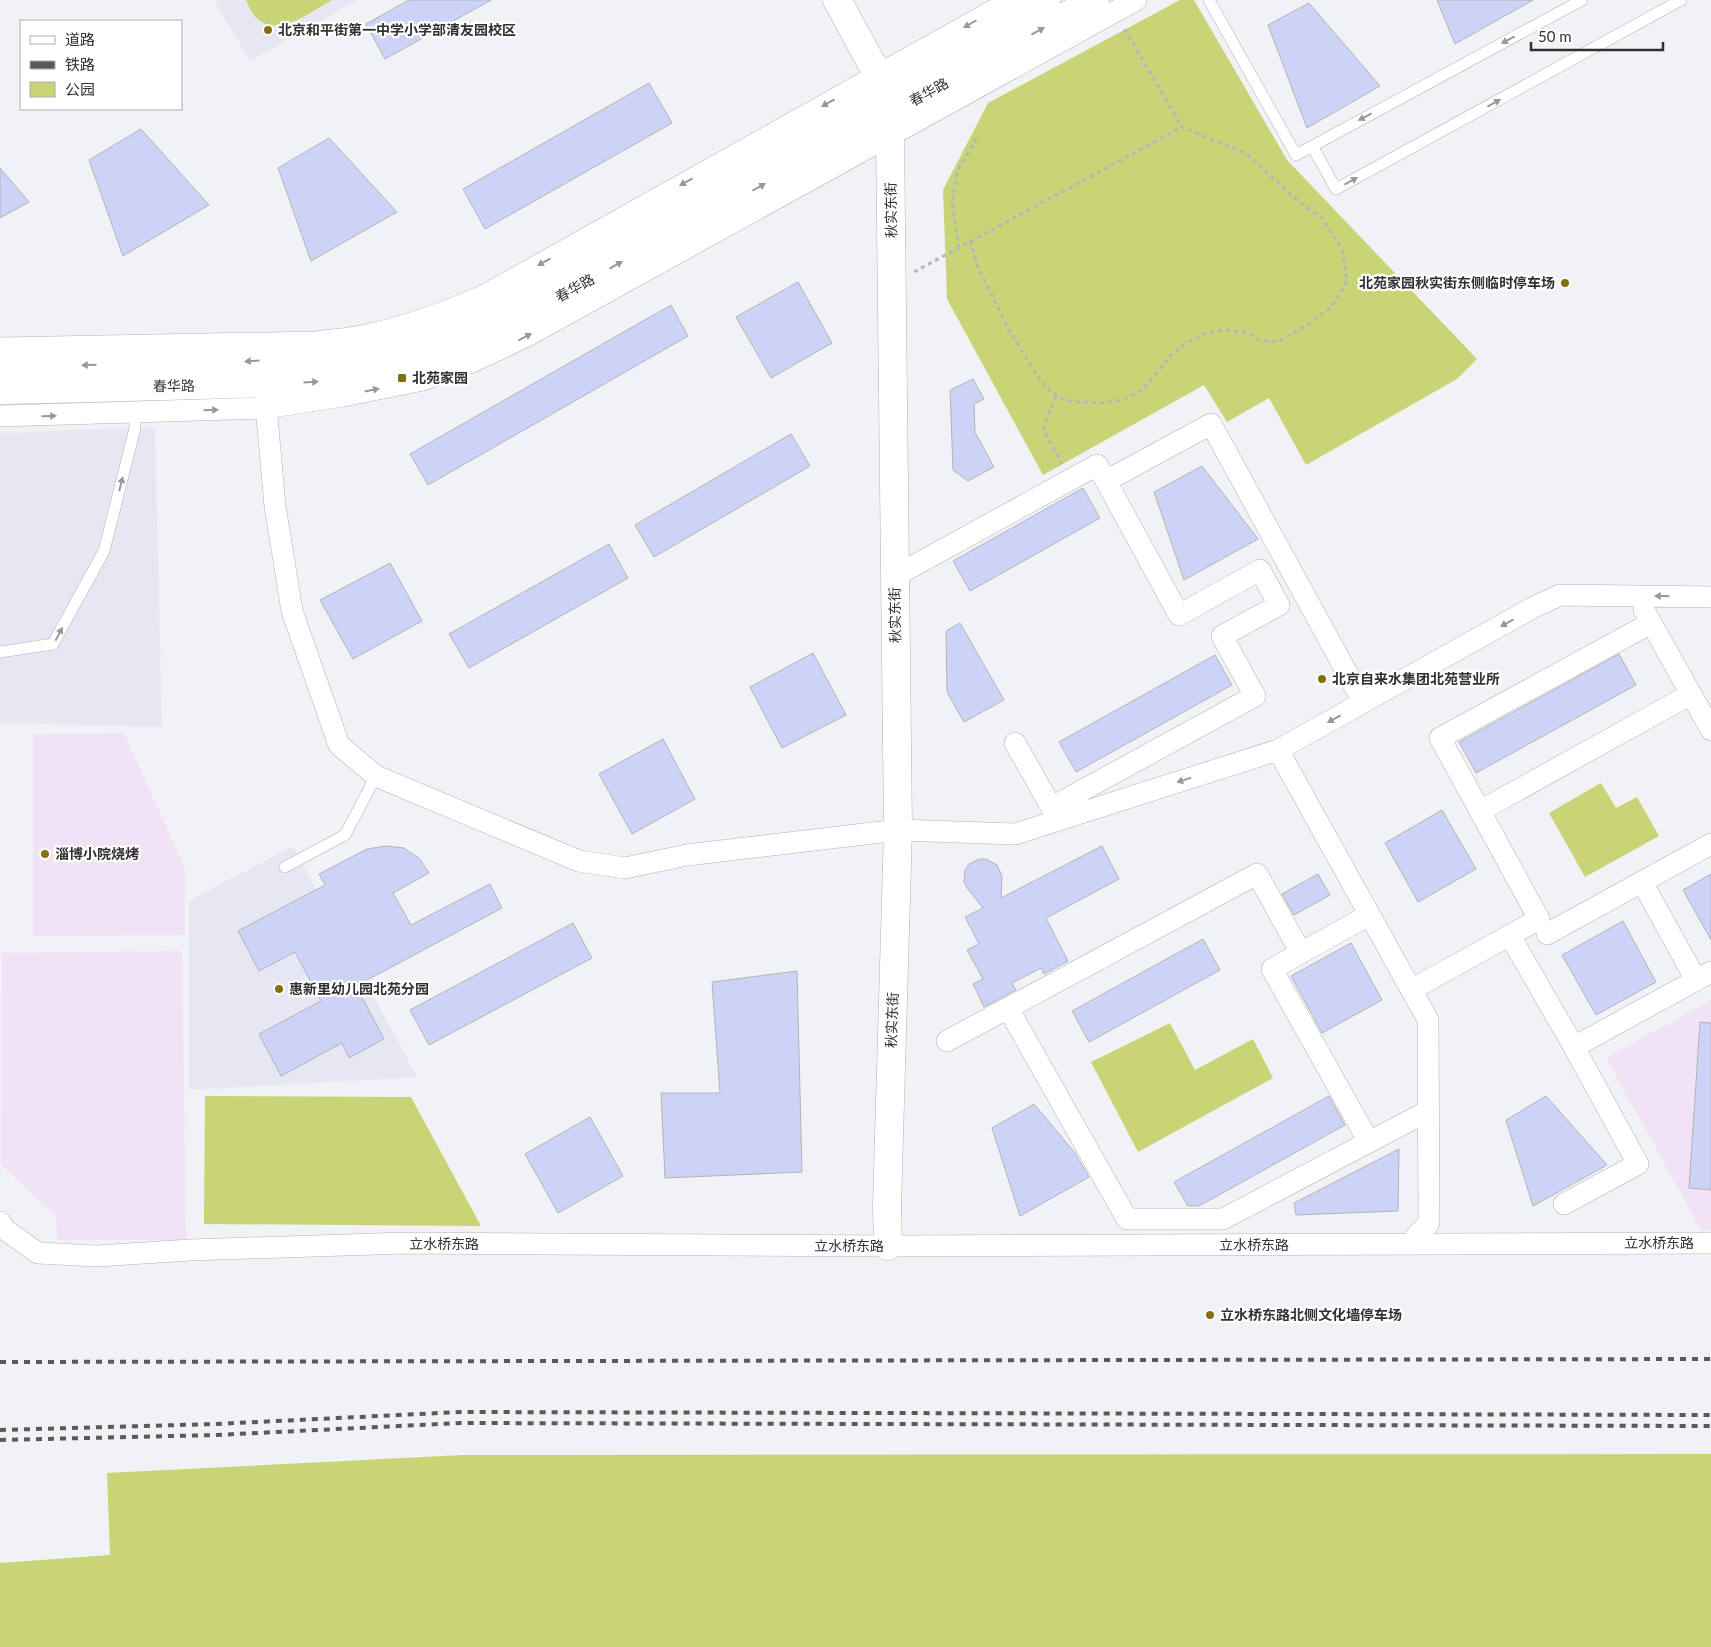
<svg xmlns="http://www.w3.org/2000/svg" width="1711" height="1647" font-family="Lato,'Noto Sans SC',sans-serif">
	<rect width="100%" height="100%" fill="#f1f2f5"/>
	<path fill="#f1e2f5" d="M124,733l61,135v67l-152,1v-202z
		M182,951l4,289h-129l-1,-24 -55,-51 1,-212z
		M1711,1000v230h-10l-95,-172z"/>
	<path fill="#e6e7f2" d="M214,0h143l-107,61z
		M155,427l7,300 -162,-4v-290z
		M293,846l124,231 -228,13v-189z"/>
	<path fill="#c9d476" d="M246,0h86c-22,12 -58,42 -79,14 -3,-4 -5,-10 -7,-14z
		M1180,0h14l93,160 190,199 -20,20 -151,86 -37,-67 -42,24 -23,-37 -161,90 -96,-176 -4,-109 45,-87z
		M1601,783l15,25 21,-11 22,39 -74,41 -36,-64z
		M1170,1023l25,47 58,-31 20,39 -135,74 -47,-90z
		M205,1096l206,1 70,129 -277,-2z
		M1711,1454v193h-1711v-84l110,-8 -3,-82 356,-18z"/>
	<path fill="#cdd2f7" stroke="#b3b4b7" d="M409,0h82l-106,59 -19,-35z
		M1437,0h96l-78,44z
		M1309,3l71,83 -73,42 -39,-103z
		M649,83l23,40 -187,106 -22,-40z
		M141,129l68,76 -86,51 -34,-96z
		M329,138l68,74 -86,49 -33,-93z
		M0,168l29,34 -29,16z
		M798,282l34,61 -61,35 -35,-61z
		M671,305l17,31 -260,149 -18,-31z
		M973,379l11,20 -10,5 1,28 19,35 -26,14 -15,-11 -3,-80z
		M791,434l19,32 -156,91 -19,-32z
		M1202,466l56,73 -74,41 -30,-88z
		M1083,488l17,30 -130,73 -17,-30z
		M609,544l19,34 -159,90 -20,-34z
		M390,563l32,58 -69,38 -33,-59z
		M960,623l44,77 -40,22 -17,-30 -1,-61z
		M813,653l33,62 -64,33 -32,-61z
		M1619,654l17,31 -160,88 -17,-31z
		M1215,655l17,30 -156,87 -17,-30z
		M663,739l32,60 -63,35 -33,-60z
		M1442,810l34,59 -58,33 -33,-59z
		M386,846l18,2 16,11 9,14 -36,20 18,32 79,-41 12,24 -146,78 28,53 -35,19 -7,-15 -61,33 -22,-42 62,-33 -26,-49 -36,19 -21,-40 87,-46 -6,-11 48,-25z
		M1102,846l17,33 -73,39 22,43 -24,13 -3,-6 -29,15 4,7 -32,17 -11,-23 10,-5 -16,-29 12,-6 -14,-27 18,-9 -16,-20 -3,-6 1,-12 4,-6 11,-5h6l11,6 5,11 -1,22z
		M1318,874l12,21 -36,20 -12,-21z
		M1711,874v66l-28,-50z
		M1623,921l33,61 -60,33 -34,-60z
		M573,923l19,35 -163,87 -19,-35z
		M1203,939l17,31 -131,72 -17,-31z
		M1351,943l31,57 -60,33 -31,-57z
		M797,971l5,201 -137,6 -4,-85h59l-8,-111z
		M1700,1022l11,1v167l-22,-2z
		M1329,1096l16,29 -146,81h-11l-14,-24z
		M1546,1096l61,69 -74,41 -27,-86z
		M1034,1104l41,49 14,24 -69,39 -28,-88z
		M590,1117l33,59 -65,37 -33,-59z
		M1399,1149l-1,62 -102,4 -2,-12z"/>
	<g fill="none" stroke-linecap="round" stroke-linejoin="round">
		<g stroke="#b3b3b6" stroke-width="12">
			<path id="lane" d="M1209,0l87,155 286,-155
				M1312,146l24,43 345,-189
				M0,652l53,-8 51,-93 31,-123 -1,-19
				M285,867l60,-32 31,-59"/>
		</g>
		<g stroke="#b3b3b6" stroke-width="22">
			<path id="street" d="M0,348l315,-6c15,-2 31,-3 46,-6 42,-8 83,-23 122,-40l529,-296
				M264,384l11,122 17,105 47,134 37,31 203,85 46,7 62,-13 211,-25 117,4 263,-84 254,-142 28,-13 151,2
				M0,416l265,-8 78,-12 80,-16 49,-18 55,-26 609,-336
				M895,576l202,-111 9,16 105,-57 152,278
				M1644,610l67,120
				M1015,743l43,76
				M1278,750l150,270 1,203 -13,13v8
				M1052,807l203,-111 -33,-60 57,-31 -19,-35 -81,45 -73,-134
				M1480,811l211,-117
				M1642,882l54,98
				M1547,934l164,-90
				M1510,936l64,111 64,117 -74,40
				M1411,990l128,-71 -99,-181 211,-115
				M1008,1008l119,211h96l205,-108
				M947,1041l310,-167 44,79
				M1574,1047l137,-75
				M1369,1142l-97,-173 97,-54
				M0,1222l4,7 34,24 59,3 93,-6 215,-7 483,3 823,-3"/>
		</g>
		<g stroke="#b3b3b6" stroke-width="29">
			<path id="secondary" d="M837,0l60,110 -7,25 8,695 -11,375 1,41
				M0,367l240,-5 118,-8 27,-5 24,-7 29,-9 35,-15 343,-187 120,-70 110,-61
				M0,390c66,-1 132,-3 197,-5 105,-2 192,-3 290,-48l608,-337"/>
		</g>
		<path stroke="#b5b6b8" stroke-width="3" stroke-dasharray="4 4" stroke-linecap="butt" d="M970,241l8,26 32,65 31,49 15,15 14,5 31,2 21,-3 21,-10 28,-35 15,-12 23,-11 18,-2 21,3 13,8h18l30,-17 23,-18 15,-25 -5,-32 -20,-31 -25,-18 -50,-46 -65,-27 -59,-100
			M959,248l-7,-45 5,-31 20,-35
			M914,272l268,-145
			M1056,396l-13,33 19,35"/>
		<use href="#lane" stroke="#fff" stroke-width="11"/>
		<use href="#street" stroke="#fff" stroke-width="21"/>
		<use href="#secondary" stroke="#fff" stroke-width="28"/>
		<path stroke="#5a5a5c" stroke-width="4" stroke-dasharray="6 6" stroke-linecap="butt" d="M0,1362l1711,-3
			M0,1430l216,-6 244,-12 1251,3
			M0,1440l216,-5 244,-12 1251,3"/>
	</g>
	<defs><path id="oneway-solid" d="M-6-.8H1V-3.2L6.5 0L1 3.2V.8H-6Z" transform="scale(1.25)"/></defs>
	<g fill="#989898">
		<use href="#oneway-solid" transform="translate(970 24) rotate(150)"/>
		<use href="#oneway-solid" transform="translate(1038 31) rotate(-29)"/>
		<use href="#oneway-solid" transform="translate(1508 40) rotate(152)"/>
		<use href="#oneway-solid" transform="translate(828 103) rotate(151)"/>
		<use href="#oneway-solid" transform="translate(1494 103) rotate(-29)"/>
		<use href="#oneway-solid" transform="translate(1365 117) rotate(152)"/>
		<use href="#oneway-solid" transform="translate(1351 181) rotate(-29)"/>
		<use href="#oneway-solid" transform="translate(686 182) rotate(151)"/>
		<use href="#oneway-solid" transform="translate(759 187) rotate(-29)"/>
		<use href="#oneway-solid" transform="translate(544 262) rotate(151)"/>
		<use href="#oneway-solid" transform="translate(616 265) rotate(-29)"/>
		<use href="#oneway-solid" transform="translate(525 337) rotate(-27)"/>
		<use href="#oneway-solid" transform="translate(252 361) rotate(177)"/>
		<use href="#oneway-solid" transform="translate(89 365) rotate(179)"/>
		<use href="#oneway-solid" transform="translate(311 382) rotate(-3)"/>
		<use href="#oneway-solid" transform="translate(372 390) rotate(-11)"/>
		<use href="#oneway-solid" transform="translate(211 410) rotate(-2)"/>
		<use href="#oneway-solid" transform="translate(49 416) rotate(-1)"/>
		<use href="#oneway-solid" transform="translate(121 484) rotate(-76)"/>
		<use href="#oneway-solid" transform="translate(1662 596) rotate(-179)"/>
		<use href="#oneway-solid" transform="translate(1507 623) rotate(151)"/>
		<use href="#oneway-solid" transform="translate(59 634) rotate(-62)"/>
		<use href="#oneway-solid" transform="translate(1334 719) rotate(151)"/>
		<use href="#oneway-solid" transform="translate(1184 780) rotate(163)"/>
	</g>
	<g fill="#856f0f" stroke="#fff" stroke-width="2">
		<circle cx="268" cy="30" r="5"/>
		<circle cx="1565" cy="283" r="5"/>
		<rect x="397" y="373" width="10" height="10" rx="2.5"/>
		<circle cx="1322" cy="679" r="5"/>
		<circle cx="45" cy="854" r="5"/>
		<circle cx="279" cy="989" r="5"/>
		<circle cx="1210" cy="1315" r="5"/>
	</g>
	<g text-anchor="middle" stroke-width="4.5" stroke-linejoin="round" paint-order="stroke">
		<g font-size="14" font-weight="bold" fill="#313132" stroke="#fff" text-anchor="start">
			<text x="278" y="35">北京和平街第一中学小学部清友园校区</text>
			<text x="1555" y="288" text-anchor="end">北苑家园秋实街东侧临时停车场</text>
			<text x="412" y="383">北苑家园</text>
			<text x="1332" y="684">北京自来水集团北苑营业所</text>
			<text x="55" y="859">淄博小院烧烤</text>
			<text x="289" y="994">惠新里幼儿园北苑分园</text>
			<text x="1220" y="1320">立水桥东路北侧文化墙停车场</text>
		</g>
		<g font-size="14" fill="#313132" stroke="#fff">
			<text transform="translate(929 92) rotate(-29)" y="5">春华路</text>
			<text transform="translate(891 210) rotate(-91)" y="5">秋实东街</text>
			<text transform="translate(575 288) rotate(-29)" y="5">春华路</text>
			<text transform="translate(174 386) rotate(-1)" y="5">春华路</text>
			<text transform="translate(895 615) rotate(-91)" y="5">秋实东街</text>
			<text transform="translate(892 1020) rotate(-88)" y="5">秋实东街</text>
			<text x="1659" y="1248">立水桥东路</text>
			<text x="444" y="1249">立水桥东路</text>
			<text x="1254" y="1250">立水桥东路</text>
			<text x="849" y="1251">立水桥东路</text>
		</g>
	</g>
	<rect x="20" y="20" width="162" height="90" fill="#ffffff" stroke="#adadad"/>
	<rect x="30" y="36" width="25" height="8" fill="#ffffff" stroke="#adadad"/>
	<text x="65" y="45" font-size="15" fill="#313132">道路</text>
	<rect x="30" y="61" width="25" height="8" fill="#5a5a5c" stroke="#adadad"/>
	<text x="65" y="70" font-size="15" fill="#313132">铁路</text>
	<rect x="30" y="82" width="25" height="15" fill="#c9d476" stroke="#adadad"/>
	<text x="65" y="95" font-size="15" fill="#313132">公园</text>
	<path d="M1531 42v8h132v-8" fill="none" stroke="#313132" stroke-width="2.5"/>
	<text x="1538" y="42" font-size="15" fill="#313132" stroke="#ffffff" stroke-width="4" paint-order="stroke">50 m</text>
</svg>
